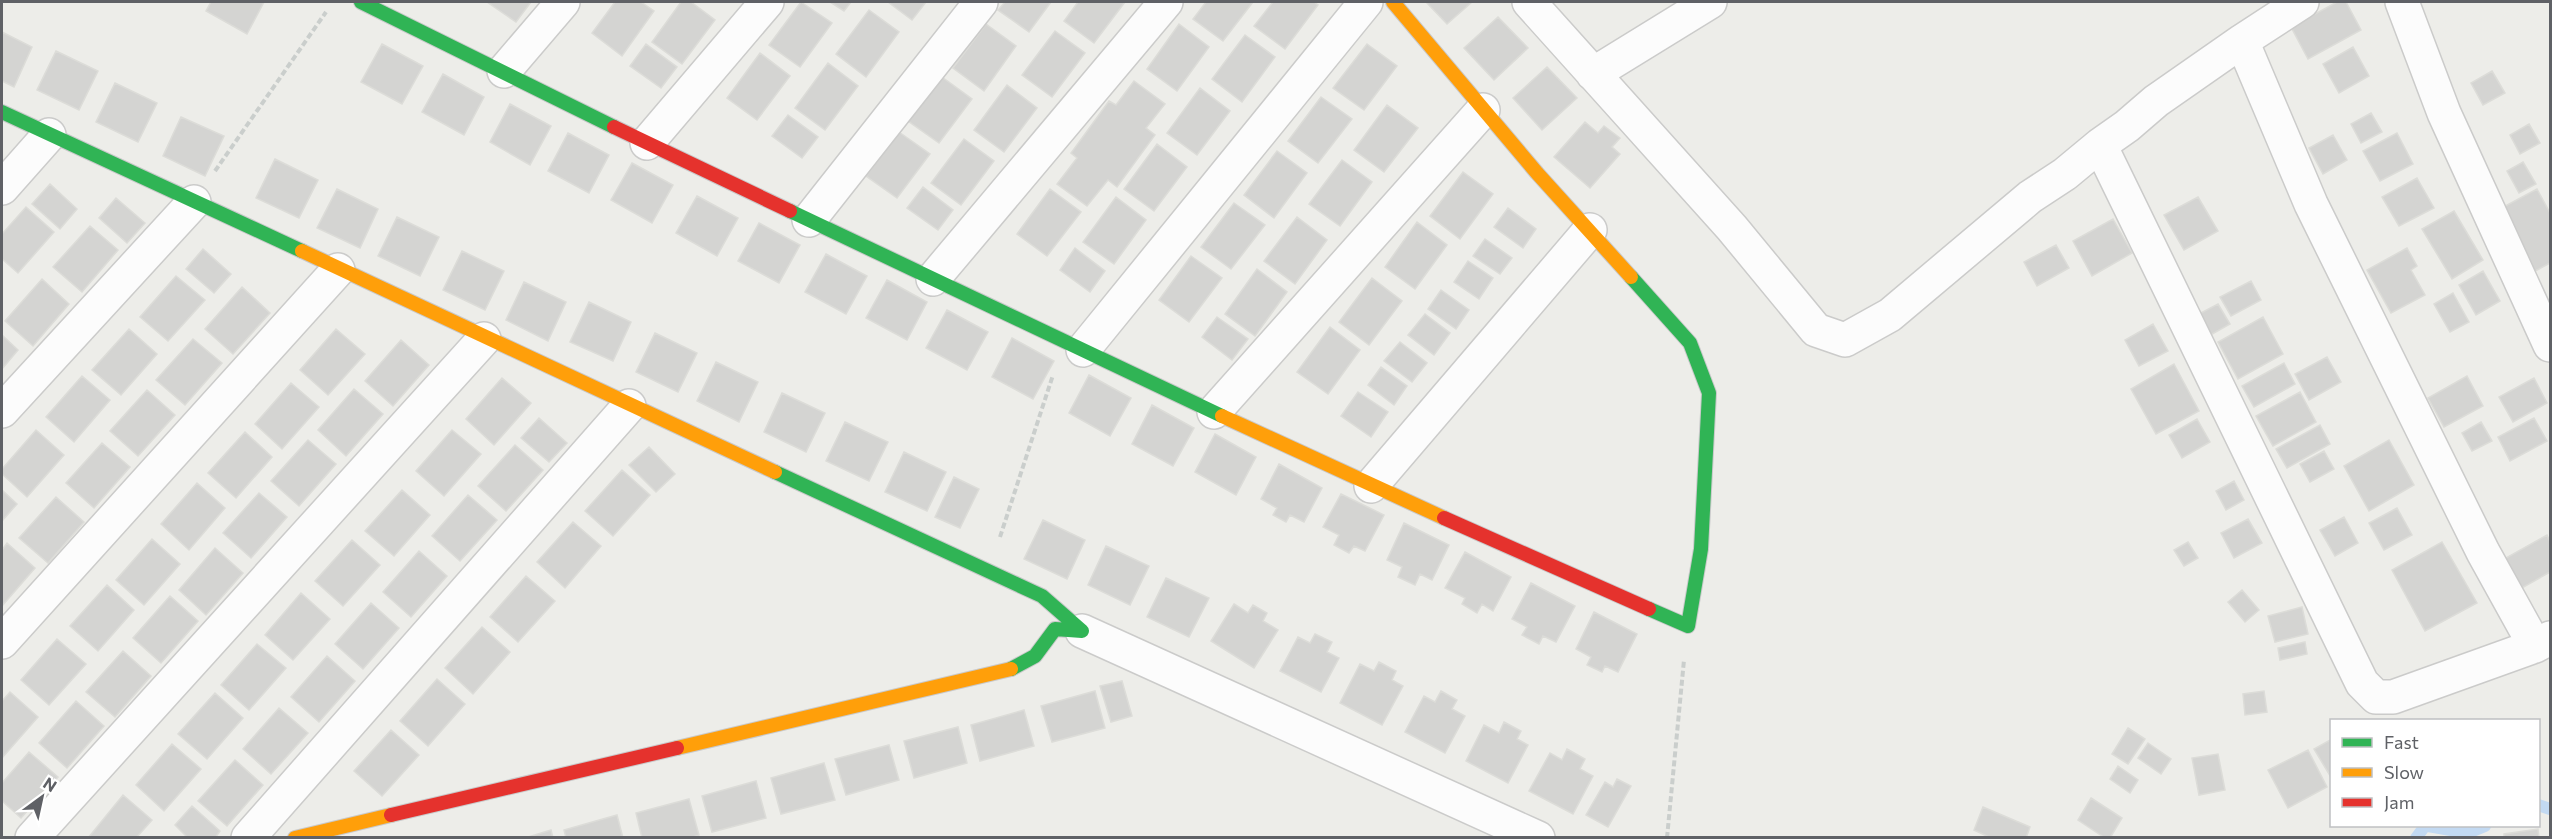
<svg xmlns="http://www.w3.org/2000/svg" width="2552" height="839" font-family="Commissioner,sans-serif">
	<rect width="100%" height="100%" fill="#edede9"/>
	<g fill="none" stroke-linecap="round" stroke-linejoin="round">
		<path stroke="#c2d9f2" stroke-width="12" d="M2538,805l12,4
			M2428,826l40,7 17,-7
			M2416,838l9,-12"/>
	</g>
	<path fill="#d4d4d2" stroke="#dcdcd8" stroke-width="1.5" d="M211,2h53l-17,32 -41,-23z
		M487,2h44l-15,20z
		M615,2h26l13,9 -32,45 -30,-23z
		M681,2h10l24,18 -33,44 -30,-22z
		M801,2l31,21 -32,44 -31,-22z
		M830,2h21l-7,9z
		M888,2h38l-14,18z
		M1005,2h46l-22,30 -31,-22z
		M1078,2h47l-31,41 -30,-22z
		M1206,2h47l-30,39 -30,-22z
		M1273,2h41l4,3 -33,44 -31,-23z
		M1426,2h46l-25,22z
		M2337,2h9l15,28 -53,29 -17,-32z
		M869,10l30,22 -33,45 -30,-23z
		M1498,17l30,31 -34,32 -30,-32z
		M986,24l30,22 -32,45 -31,-23z
		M1179,24l30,23 -32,44 -30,-22z
		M1055,31l30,22 -33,44 -30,-22z
		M2,32l30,15 -18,40 -12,-6z
		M1245,35l30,22 -33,45 -30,-23z
		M382,44l41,22 -21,38 -41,-22z
		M646,44l31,23 -16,21 -31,-22z
		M1367,44l30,22 -33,44 -31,-22z
		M2353,47l16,29 -30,17 -16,-29z
		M56,51l42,20 -19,39 -42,-20z
		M760,53l30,23 -33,44 -30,-22z
		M828,63l30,23 -33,44 -30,-22z
		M1547,67l30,31 -35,32 -29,-32z
		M2492,71l13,22 -22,12 -12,-22z
		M443,74l41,23 -20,38 -42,-23z
		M942,77l30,22 -33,44 -31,-22z
		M1134,81l31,23 -19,24 9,7 -38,52 -9,-7 -21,26 -30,-22 20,-26 -6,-5 38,-52 7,4z
		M115,83l42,20 -19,39 -42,-20z
		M1007,85l30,23 -33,44 -30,-22z
		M1200,88l30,23 -33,44 -30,-22z
		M1321,97l31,22 -34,44 -30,-22z
		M510,104l41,22 -21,39 -40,-23z
		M1387,105l31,23 -34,44 -30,-22z
		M2371,113l11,19 -21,11 -10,-19z
		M788,115l30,22 -16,21 -30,-22z
		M181,117l43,19 -19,40 -42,-20z
		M1585,122l13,11 6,-7 16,12 -8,9 8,7 -30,34 -36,-31z
		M2529,124l11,19 -20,11 -10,-19z
		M899,132l31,22 -33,44 -31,-22z
		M568,133l41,22 -20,38 -41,-22z
		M2397,133l16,31 -33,17 -17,-30z
		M2333,135l14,25 -24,14 -14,-26z
		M964,139l30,22 -33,44 -30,-22z
		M1157,144l30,23 -33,44 -30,-22z
		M1277,151l30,22 -33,45 -30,-23z
		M275,159l43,21 -19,38 -43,-20z
		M1342,160l30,22 -32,44 -31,-22z
		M2523,162l13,22 -17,9 -12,-22z
		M632,163l41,22 -21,38 -41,-23z
		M1463,172l30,22 -33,45 -30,-23z
		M2417,178l17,30 -35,18 -17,-29z
		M50,184l27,25 -17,20 -28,-25z
		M923,187l30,23 -15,20 -31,-22z
		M337,189l41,20 -18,39 -43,-20z
		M1050,189l31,23 -34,44 -30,-22z
		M2537,189l13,24v50l-22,12 -34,-63z
		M697,196l41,22 -21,38 -41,-23z
		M1116,197l30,23 -32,44 -31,-22z
		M2198,197l20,34 -34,19 -20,-35z
		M116,198l29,25 -18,20 -28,-25z
		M1234,203l31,22 -34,44 -30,-22z
		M26,207l28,25 -36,41 -16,-14v-25z
		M1508,208l28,21 -13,19 -29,-21z
		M2454,211l29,49 -31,19 -30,-50z
		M397,217l42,20 -19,39 -42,-20z
		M1297,217l30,23 -32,44 -31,-23z
		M2113,219l19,34 -40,23 -19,-35z
		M1417,222l30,23 -32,44 -30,-22z
		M759,223l41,22 -21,38 -41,-22z
		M90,226l28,24 -36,42 -29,-25z
		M1485,239l27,19 -12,16 -27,-18z
		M2056,245l13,23 -32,18 -13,-24z
		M1075,248l30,23 -15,21 -30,-22z
		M2407,248l10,18 -6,4 14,25 -34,18 -24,-43z
		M203,249l28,25 -17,19 -28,-24z
		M462,251l42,20 -19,39 -42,-20z
		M826,254l41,22 -21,38 -41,-22z
		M1191,256l31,22 -33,44 -30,-22z
		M1468,261l25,17 -14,21 -25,-17z
		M1257,269l30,23 -32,44 -30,-22z
		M2483,271l17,30 -24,14 -17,-30z
		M176,276l29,24 -37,41 -28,-24z
		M1372,278l30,23 -33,44 -30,-23z
		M42,279l27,25 -36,42 -28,-25z
		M887,280l40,22 -20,38 -41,-22z
		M2251,281l10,19 -30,16 -11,-19z
		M524,282l42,20 -18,39 -42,-21z
		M242,287l28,26 -37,41 -28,-25z
		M1441,290l28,20 -13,19 -28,-20z
		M2453,293l16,29 -19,10 -16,-28z
		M589,302l42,20 -18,39 -43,-19z
		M2218,304l12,20 -23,13 -12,-21z
		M947,310l41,22 -21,38 -41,-22z
		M1425,314l25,19 -16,22 -26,-20z
		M1217,317l31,22 -16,21 -30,-23z
		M2263,317l20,37 -45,25 -20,-37z
		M2153,324l15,27 -29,15 -14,-26z
		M1330,327l30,23 -32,44 -31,-22z
		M129,329l28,25 -36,41 -29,-25z
		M336,329l29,25 -37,41 -28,-25z
		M655,333l42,20 -19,39 -42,-20z
		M2,335l16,15 -16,19z
		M1012,338l42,23 -21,38 -41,-22z
		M193,339l29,24 -37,42 -29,-25z
		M401,340l28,25 -36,41 -28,-25z
		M1400,342l27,21 -15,19 -28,-21z
		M2327,357l14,25 -32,18 -14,-26z
		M716,362l42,20 -19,40 -42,-21z
		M2284,363l11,21 -41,23 -12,-21z
		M2174,364l25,47 -43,23 -25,-45z
		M1381,367l26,19 -13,19 -26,-20z
		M1089,375l42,23 -21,38 -41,-23z
		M82,376l28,24 -36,42 -28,-25z
		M2467,376l16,30 -39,21 -16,-29z
		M502,378l29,25 -37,42 -28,-26z
		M2534,378l13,25 -34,19 -14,-25z
		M291,383l28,24 -37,42 -27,-25z
		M354,389l29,25 -37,42 -28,-26z
		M147,390l28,25 -37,41 -28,-25z
		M1358,392l30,20 -17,25 -30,-21z
		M2300,392l16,30 -43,24 -17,-30z
		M782,393l43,20 -19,39 -42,-20z
		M1152,405l42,23 -21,38 -41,-22z
		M539,418l28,25 -18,19 -28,-24z
		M2534,418l13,23 -37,20 -12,-24z
		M2197,419l13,23 -28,16 -13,-23z
		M845,422l43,20 -19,39 -43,-20z
		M2481,422l11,19 -20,10 -10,-18z
		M2320,425l10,19 -43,24 -11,-19z
		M36,430l28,25 -37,42 -25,-23v-5z
		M452,430l29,24 -37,42 -28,-25z
		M245,432l27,25 -36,41 -28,-25z
		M1215,434l41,23 -20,38 -41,-23z
		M308,440l28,24 -37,42 -28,-25z
		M2389,440l25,45 -45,26 -25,-45z
		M102,443l28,24 -36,41 -28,-25z
		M515,445l28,25 -37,41 -28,-25z
		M649,447l26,27 -19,18 -27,-27z
		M2324,451l10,18 -24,13 -10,-18z
		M904,452l42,20 -19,39 -42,-19z
		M1279,464l43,24 -18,34 -14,-7 -4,7 -13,-7 4,-7 -16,-9z
		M622,470l28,25 -37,41 -28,-25z
		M954,477l25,12 -19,39 -25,-11z
		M2234,481l10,19 -18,10 -10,-19z
		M197,483l28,25 -36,42 -28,-26z
		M2,490l15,14 -15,17z
		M402,490l28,25 -36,41 -29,-25z
		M259,493l28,24 -36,41 -28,-25z
		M1341,494l43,21 -19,36 -11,-5 -5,7 -15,-8 5,-10 -16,-8z
		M468,495l29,25 -37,41 -28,-25z
		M56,497l28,25 -36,41 -29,-25z
		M2397,508l15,27 -28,15 -15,-27z
		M2344,517l14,26 -23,13 -15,-26z
		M2248,519l14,24 -28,15 -13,-25z
		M1043,520l42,20 -18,39 -43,-20z
		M573,522l28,24 -36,42 -28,-26z
		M1404,523l45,22 -17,35 -12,-6 -5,11 -17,-8 4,-10 -15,-7z
		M2547,535l3,7v30l-37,21 -16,-30z
		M152,539l28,25 -36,41 -28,-25z
		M352,540l28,25 -37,41 -28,-25z
		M2188,542l10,16 -14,8 -10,-16z
		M2442,542l35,61 -52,28 -33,-61z
		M7,543l28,25 -33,38v-56z
		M1106,546l43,20 -19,39 -42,-20z
		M215,548l28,25 -37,42 -27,-25z
		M419,551l28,25 -36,41 -28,-25z
		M1465,552l46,25 -18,34 -11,-7 -5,9 -15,-9 3,-6 -20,-10z
		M526,576l29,25 -37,41 -28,-25z
		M1166,578l43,20 -20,39 -42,-20z
		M1531,583l44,23 -19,36 -13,-6 -4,8 -17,-9 5,-8 -15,-8z
		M107,585l27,25 -36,41 -28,-25z
		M2242,590l17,20 -14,12 -17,-20z
		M301,593l29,26 -37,41 -28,-25z
		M170,596l28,25 -37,42 -28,-25z
		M371,603l28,25 -36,41 -28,-25z
		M1234,604l14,9 5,-8 14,8 -4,8 15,9 -24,38 -43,-27z
		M2302,607l6,27 -33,8 -7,-26z
		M1594,612l43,22 -19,38 -13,-6 -3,6 -15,-7 4,-8 -15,-8z
		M482,627l28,25 -37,42 -28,-26z
		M1315,634l17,8 -5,10 12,6 -18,34 -41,-21 18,-34 12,6z
		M57,639l29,25 -37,41 -28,-25z
		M2305,642l2,12 -27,6 -2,-12z
		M257,644l29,24 -37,42 -28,-25z
		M123,651l28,25 -36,41 -29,-25z
		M327,656l28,25 -36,41 -28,-25z
		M1379,662l17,9 -4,9 11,6 -21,39 -42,-22 20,-39 14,7z
		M437,679l28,25 -37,42 -28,-25z
		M1122,681l10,35 -21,6 -11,-36z
		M1095,691l10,37 -53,14 -11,-36z
		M1441,691l16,9 -5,9 13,7 -20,37 -40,-21 19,-36 11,6z
		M2264,691l3,21 -22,3 -2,-21z
		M10,692l28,25 -36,41v-57z
		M215,693l28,25 -36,41 -29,-25z
		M76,701l28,25 -37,42 -28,-25z
		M279,708l29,25 -37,41 -28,-25z
		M1024,710l10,36 -54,15 -9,-36z
		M1504,722l17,9 -4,8 11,6 -20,38 -42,-22 18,-36 15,8z
		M958,727l9,36 -53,15 -10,-37z
		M2128,728l17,11 -17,25 -16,-10z
		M391,730l28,25 -37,41 -28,-25z
		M2332,739v40l-18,-30z
		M2148,743l23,16 -10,15 -23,-16z
		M172,744l29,25 -37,42 -28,-26z
		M889,745l10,35 -53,15 -11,-36z
		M1567,749l18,10 -5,10 13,7 -20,38 -44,-23 21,-38 12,7z
		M2308,750l19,37 -39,21 -20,-38z
		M29,752l29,25 -37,41 -19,-17v-18z
		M2218,754l7,36 -26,5 -7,-37z
		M235,760l28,25 -36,41 -29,-25z
		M824,763l11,37 -54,14 -10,-36z
		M2118,766l20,14 -8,13 -20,-14z
		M1617,779l14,7 -23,41 -22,-12 19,-33 8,5z
		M756,781l10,37 -54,14 -10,-36z
		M123,795l29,25 -16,18h-48z
		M2091,798l31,20 -12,20h-5l-27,-18z
		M689,799l10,36 -9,3h-48l-6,-25z
		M192,806l28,25 -5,7h-27l-13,-13z
		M1983,807l47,20 -4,11h-35l-17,-8z
		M617,815l6,23h-57l-2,-8z
		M2538,829l1,9h-35v-4z
		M551,830l2,8h-28z"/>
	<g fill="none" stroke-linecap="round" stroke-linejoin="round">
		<g stroke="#cbcbca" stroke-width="36">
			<path id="street" d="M1529,2l203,226 84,102 29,10 45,-25 140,-118 35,-23 35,-29 262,538 14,14h17l142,-51
				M2302,2l-60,39 69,163 172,348 52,94 15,-8
				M2402,2l42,111 106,232
				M504,71l59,-69
				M1593,74l117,-72
				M647,143l120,-141
				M2100,145l27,-19 29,-25 86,-60
				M2,188l47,-53
				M809,220l172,-218
				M933,279l233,-277
				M1083,350l283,-348
				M2,411l192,-209
				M1214,412l269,-302
				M1371,486l219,-256
				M1082,631l456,207
				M2,642l336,-372
				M32,838l452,-499
				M248,838l381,-432"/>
		</g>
		<g stroke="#c9c9ca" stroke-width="16">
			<path id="fast" d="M361,2l253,125
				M2,112l300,139
				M790,211l432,205
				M1631,277l59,66 19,50 -8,156 -13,77 -39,-17
				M775,472l267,124 40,35 -27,-2 -20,27 -24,13"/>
		</g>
		<g stroke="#c9c9ca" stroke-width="16">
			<path id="slow" d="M1393,2l144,171 94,104
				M302,251l473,221
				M1222,416l222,102
				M677,748l334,-79
				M295,838l96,-23"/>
		</g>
		<g stroke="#c9c9ca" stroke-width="16">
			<path id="jam" d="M614,127l176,84
				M1444,518l205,91
				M391,815l286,-67"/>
		</g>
		<path stroke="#cacecc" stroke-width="4" stroke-dasharray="6 3" stroke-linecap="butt" d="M215,171l111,-159
			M1000,537l53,-162
			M1667,838l17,-178"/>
		<use href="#street" stroke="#fcfcfc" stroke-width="33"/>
		<use href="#fast" stroke="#30b455" stroke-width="14"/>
		<use href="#slow" stroke="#ff9f0a" stroke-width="14"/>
		<use href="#jam" stroke="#e5322d" stroke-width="14"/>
	</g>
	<rect width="2552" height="839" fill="none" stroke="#5f6166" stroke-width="6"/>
	<rect x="2330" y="719" width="210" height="108" fill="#ffffff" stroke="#bfc0c2" stroke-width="1.5"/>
	<rect x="2342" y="738" width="30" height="9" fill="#30b455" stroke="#bfc0c2" stroke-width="1.5"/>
	<text x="2384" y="749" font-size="18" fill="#5f6166">Fast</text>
	<rect x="2342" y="768" width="30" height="9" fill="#ff9f0a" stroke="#bfc0c2" stroke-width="1.5"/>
	<text x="2384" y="779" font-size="18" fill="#5f6166">Slow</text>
	<rect x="2342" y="798" width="30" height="9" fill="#e5322d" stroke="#bfc0c2" stroke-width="1.5"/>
	<text x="2384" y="809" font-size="18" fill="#5f6166">Jam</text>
	<g transform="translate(42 797) rotate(33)" stroke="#ffffff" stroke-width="4.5" paint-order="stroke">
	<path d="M0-4.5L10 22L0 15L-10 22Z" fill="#5f6166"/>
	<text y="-9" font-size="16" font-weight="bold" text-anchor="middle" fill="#5f6166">N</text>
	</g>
</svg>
